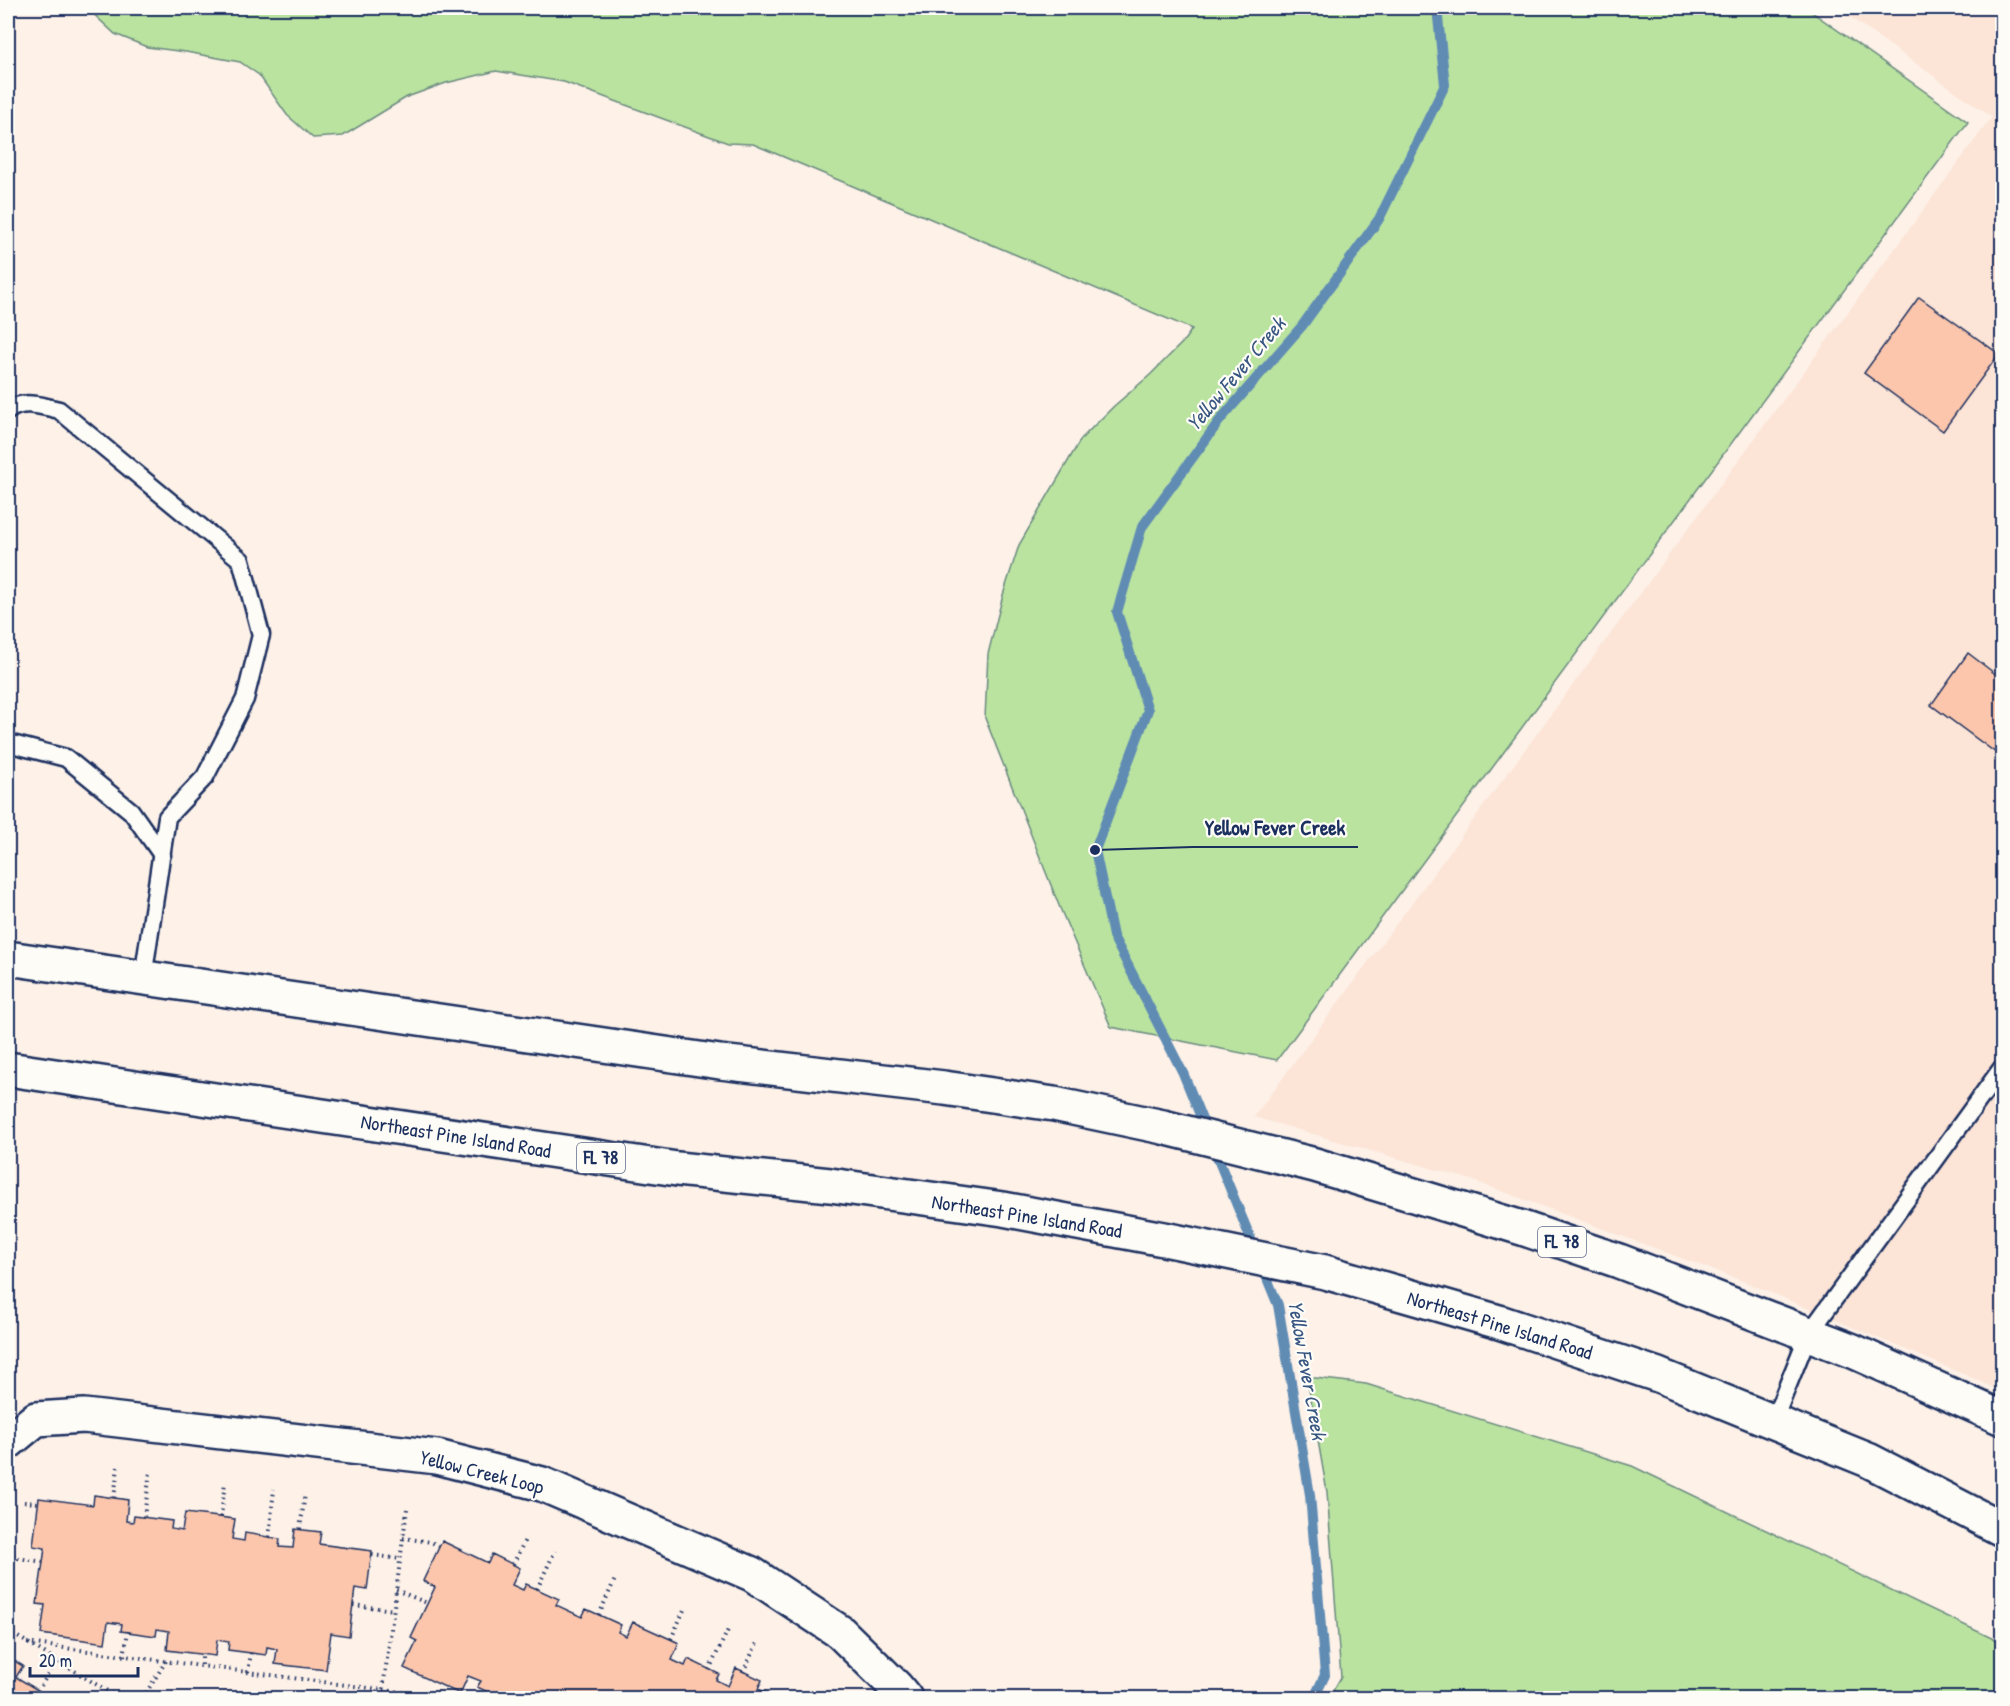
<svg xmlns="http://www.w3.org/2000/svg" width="2010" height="1706" font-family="'Patrick Hand',sans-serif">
	<rect width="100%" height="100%" fill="#fdf1e8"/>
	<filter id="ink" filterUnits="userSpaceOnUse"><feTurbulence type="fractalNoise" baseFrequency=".0167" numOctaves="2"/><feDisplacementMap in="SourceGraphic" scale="12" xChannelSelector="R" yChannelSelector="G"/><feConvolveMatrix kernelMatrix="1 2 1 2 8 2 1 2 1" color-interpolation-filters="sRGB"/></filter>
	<g filter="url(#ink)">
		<path fill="#fce4d6" d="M1837,8h165v1384l-20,-10 -231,-98 -279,-104 -218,-63 738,-1000z"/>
		<path fill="#bae3a0" stroke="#6a897f" stroke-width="1.5" d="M87,8h1719l162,114 -691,938 -166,-33 -51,-119 -75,-190 3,-64 15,-59 16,-50 62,-106 33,-33 36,-31 33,-33 9,-13 -439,-185 -25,-1 -164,-61 -68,-11 -50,12 -39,14 -64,39 -30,2 -26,-23 -28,-40 -19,-13 -54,-10 -39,-5 -32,-13z
			M1307,1377l59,7 266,82 370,177v55h-673l12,-21 -14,-185z"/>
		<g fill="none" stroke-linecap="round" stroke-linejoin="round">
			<path stroke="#608cb4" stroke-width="10" d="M1207,1132l-24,-59 -70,-137 -18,-86 53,-140 -31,-98 25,-85 78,-107 82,-94 77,-107 66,-134 -8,-77
				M1213,1147l65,158 32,190 15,180 -11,23"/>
		</g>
		<path fill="#fbc6ac" stroke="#1b2f5e" stroke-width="1.5" d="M1919,297l80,57 -56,77 -79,-58z
			M1968,653l34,26v66l-6,8 -65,-48z
			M94,1495l34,5 -2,21 7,1 1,-6 38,5 -1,8 11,2 3,-18 50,6 -3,20 12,2 1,-8 35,6 -1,8 14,1 2,-19 26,3 -2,12 53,7 -5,39 -12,-2 -6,48 -18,-3 -5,37 -51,-6 2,-15 -10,-2 -1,8 -38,-5 1,-8 -12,-2 -2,16 -48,-6 2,-19 -12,-2 -1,7 -35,-5 1,-7 -14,-2 -3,21 -64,-9 4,-29 -8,-1 8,-56 -12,-2 6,-48 54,7z
			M442,1541l46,22 4,-9 28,14 -8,17 11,5 3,-6 33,15 -3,6 26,12 4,-8 35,16 -3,7 8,4 7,-14 46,21 -7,17 13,6 3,-7 31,15 -3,6 12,6 8,-18 26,12 -4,9 21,9h-262l-4,-1 -1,1h-11l-24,-11 4,-6 -13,-5 -8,18 -56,-26 13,-27 -6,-3 24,-51 -12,-6z
			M8,1657l15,9 -7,11 35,21h-43z"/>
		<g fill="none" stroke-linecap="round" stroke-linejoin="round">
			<g stroke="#1b2f5e" stroke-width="21">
				<path id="service" d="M8,411c13,-12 36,-5 51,-1l182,150 20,75 -16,64 -40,78 -38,40 -24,161
					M8,743l58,15 65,53 31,44
					M1773,1422l35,-87 194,-267"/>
			</g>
			<g stroke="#1b2f5e" stroke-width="38">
				<path id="minor" d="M8,1442l28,-23 48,-3 353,41 105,27 210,90 88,58 56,55 9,11"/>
			</g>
			<g stroke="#1b2f5e" stroke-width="38">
				<path id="primary" d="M8,958l712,104 224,26 110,16 109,23 152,38 207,63 97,33 234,90 149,67
					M8,1069l669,100 153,16 173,24 166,31 156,32 174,50 159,53 210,85 134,69"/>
			</g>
			<path stroke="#1b2f5e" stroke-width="4" stroke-dasharray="1.5 4.5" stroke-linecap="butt" d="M114,1498l4,-31
				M24,1502l14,1
				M144,1517l6,-45
				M221,1517l4,-35
				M300,1529l5,-35
				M269,1537l5,-48
				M403,1538l28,4 8,4
				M8,1551l10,7 25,4
				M372,1555l28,4
				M513,1564l13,-26
				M537,1589l18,-38
				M396,1590l31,13
				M353,1605l41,5
				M599,1615l16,-36
				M8,1631l111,67
				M671,1639l13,-29
				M27,1643l395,52 9,3
				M124,1656l4,-25
				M202,1665v-10
				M709,1670l19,-40
				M248,1672l3,-19
				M743,1672l14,-29
				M383,1689l24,-180
				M38,1691l18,-31
				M143,1698l23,-37
				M487,1698l2,-5"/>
			<use href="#service" stroke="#fdfcf7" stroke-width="16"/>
			<use href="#minor" stroke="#fdfcf7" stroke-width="33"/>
			<use href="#primary" stroke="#fdfcf7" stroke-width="33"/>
		</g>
	</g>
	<g text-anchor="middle" stroke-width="4.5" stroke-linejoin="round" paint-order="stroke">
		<g fill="#fdfcf7" stroke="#5f6c8c" stroke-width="1.5">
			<rect x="577" y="1143" width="48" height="30" rx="4.5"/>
			<rect x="1538" y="1227" width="48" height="30" rx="4.5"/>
		</g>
		<g font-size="18" font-weight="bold" fill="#1b2f5e">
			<text x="601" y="1164">FL 78</text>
			<text x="1562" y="1248">FL 78</text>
		</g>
		<g font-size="20" fill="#1b2f5e" stroke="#fdfcf7">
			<text transform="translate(456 1136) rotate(9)" y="7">Northeast Pine Island Road</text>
			<text transform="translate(1027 1216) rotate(9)" y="7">Northeast Pine Island Road</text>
			<text transform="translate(1500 1325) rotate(17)" y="7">Northeast Pine Island Road</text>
			<text transform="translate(482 1472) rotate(14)" y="7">Yellow Creek Loop</text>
		</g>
		<g font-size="21" font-style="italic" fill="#385682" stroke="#fdfcf7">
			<text transform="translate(1236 374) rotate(-50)" y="7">Yellow Fever Creek</text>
			<text transform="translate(1307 1370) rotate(80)" y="7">Yellow Fever Creek</text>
		</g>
	</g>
	<path fill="none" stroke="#1b2f5e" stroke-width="2" d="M1095 850L1193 847H1358"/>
	<circle fill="#1b2f5e" stroke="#fdfcf7" stroke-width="2" cx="1095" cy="850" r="6"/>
	<g font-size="21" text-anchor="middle" font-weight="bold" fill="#1b2f5e" stroke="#fdfcf7" stroke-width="4.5" stroke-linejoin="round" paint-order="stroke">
		<text x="1275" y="835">Yellow Fever Creek</text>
	</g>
	<rect width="2010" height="1706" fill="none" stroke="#fdfcf7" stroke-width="30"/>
	<rect x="15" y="15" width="1980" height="1676" fill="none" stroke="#1b2f5e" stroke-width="2" filter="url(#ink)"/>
	<path d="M30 1667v9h108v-9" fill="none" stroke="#1b2f5e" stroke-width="3"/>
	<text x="39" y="1667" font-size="18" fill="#1b2f5e" stroke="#fdfcf7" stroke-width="4.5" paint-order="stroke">20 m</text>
</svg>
